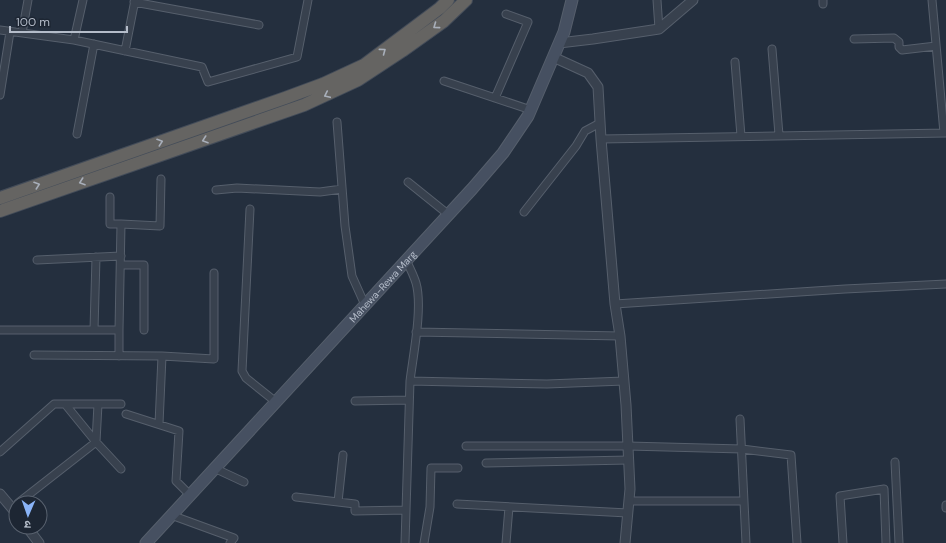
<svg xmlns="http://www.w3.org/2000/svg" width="946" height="543" font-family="'DM Sans','Noto Sans Devanagari',sans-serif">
	<rect width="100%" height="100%" fill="#242f3e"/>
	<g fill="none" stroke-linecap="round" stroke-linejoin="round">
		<g stroke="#565f6c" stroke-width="9">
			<path id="minor" d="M657,0l2,29
				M823,0v4
				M932,0l12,133
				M134,2l125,23
				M0,30l74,10 128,27 6,15 89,-25 11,-57
				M22,33l6,-33
				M854,39l40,-1 5,4v5l3,3 34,-4
				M74,40l9,-40
				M772,49l7,86
				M125,51l10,-51
				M735,62l6,74
				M444,81l87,29
				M0,95l10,-63
				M495,98l33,-76 -22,-8
				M337,122l8,104 7,50 13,29
				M77,134l17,-90
				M601,139l345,-6
				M408,182l41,33
				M216,190l21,-2 83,4 22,-3
				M250,209l-8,162 4,7 30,24
				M524,212l52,-66 9,-15 15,-8
				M121,224l39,2 1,-47
				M37,260l84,-4
				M406,260c4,8 8,16 10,23 7,24 -3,73 -6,98
				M121,265h23v65
				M615,304l230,-15 101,-5
				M0,330h119l2,-106h-11v-27
				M94,330l2,-73
				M416,332l204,4
				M34,355l128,1 52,3v-86
				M119,356v-26
				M355,401l53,-1
				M121,404h-56l31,38 25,27
				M126,414l53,17 -3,50 14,14
				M740,419l6,124
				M159,424l3,-68
				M466,446h162l114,3 49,6 6,88
				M0,452l54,-48h11
				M895,462l4,81
				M486,463l143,-3
				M214,468l30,14
				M296,497l59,7v7l51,-1
				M629,501h115
				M338,502l5,-47
				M18,503l78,-61 2,-38
				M457,504l171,9
				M946,505v3
				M171,515l63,23 -4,5
				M405,543l5,-162 137,3 77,-3
				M424,543l6,-36 1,-39h27
				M506,543l3,-36
				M843,543l-3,-47 44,-7 2,54"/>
		</g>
		<g stroke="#565f6c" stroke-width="11">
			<path id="tertiary" d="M559,43l34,-4 66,-10 34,-29
				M553,57l35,16 10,14 3,52 14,165 5,32 6,69 4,84 -5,54
				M0,494l16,19
				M27,527l12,16"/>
		</g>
		<g stroke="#565f6c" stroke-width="13">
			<g id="secondary">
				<path id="s1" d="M146,543l326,-354 31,-36 25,-37 36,-84 8,-32"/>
			</g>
		</g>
		<g stroke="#434c59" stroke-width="14">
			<path id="trunk" d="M0,198l285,-100 38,-14 41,-19 76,-57 8,-8
				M0,211l304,-106 54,-25 44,-29 42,-30 22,-21"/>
		</g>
		<use href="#minor" stroke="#38414e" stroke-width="7"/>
		<use href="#tertiary" stroke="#38414e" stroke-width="9"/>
		<use href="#secondary" stroke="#465061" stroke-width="11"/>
		<use href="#trunk" stroke="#656462" stroke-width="12"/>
	</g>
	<defs><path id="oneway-chevron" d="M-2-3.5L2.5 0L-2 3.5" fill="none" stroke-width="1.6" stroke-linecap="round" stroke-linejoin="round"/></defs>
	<g stroke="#a8afba">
		<use href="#oneway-chevron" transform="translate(436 26) rotate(144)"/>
		<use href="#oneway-chevron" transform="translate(383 51) rotate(-37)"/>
		<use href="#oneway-chevron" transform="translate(327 95) rotate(155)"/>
		<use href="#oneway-chevron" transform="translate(205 140) rotate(161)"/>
		<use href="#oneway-chevron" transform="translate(160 142) rotate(-19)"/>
		<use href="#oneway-chevron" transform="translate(82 182) rotate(161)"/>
		<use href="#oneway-chevron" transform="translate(37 185) rotate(-19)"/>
	</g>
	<g text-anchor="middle" stroke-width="4" stroke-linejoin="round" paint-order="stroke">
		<g font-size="10" fill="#b4bcc9" stroke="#1d2633">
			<text dy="4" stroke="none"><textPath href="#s1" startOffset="349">Mahewa-Rewa Marg</textPath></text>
		</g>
	</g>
	<g transform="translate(28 515) rotate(182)"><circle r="19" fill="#1d2633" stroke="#59626f"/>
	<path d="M0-3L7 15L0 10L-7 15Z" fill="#8ab4f8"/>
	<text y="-6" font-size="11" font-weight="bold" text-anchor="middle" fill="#b4bcc9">उ</text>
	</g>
	<path d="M10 26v6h117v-6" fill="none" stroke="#b4bcc9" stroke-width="2"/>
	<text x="16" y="26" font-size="12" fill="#b4bcc9" stroke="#1d2633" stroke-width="3" paint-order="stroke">100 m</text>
</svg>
